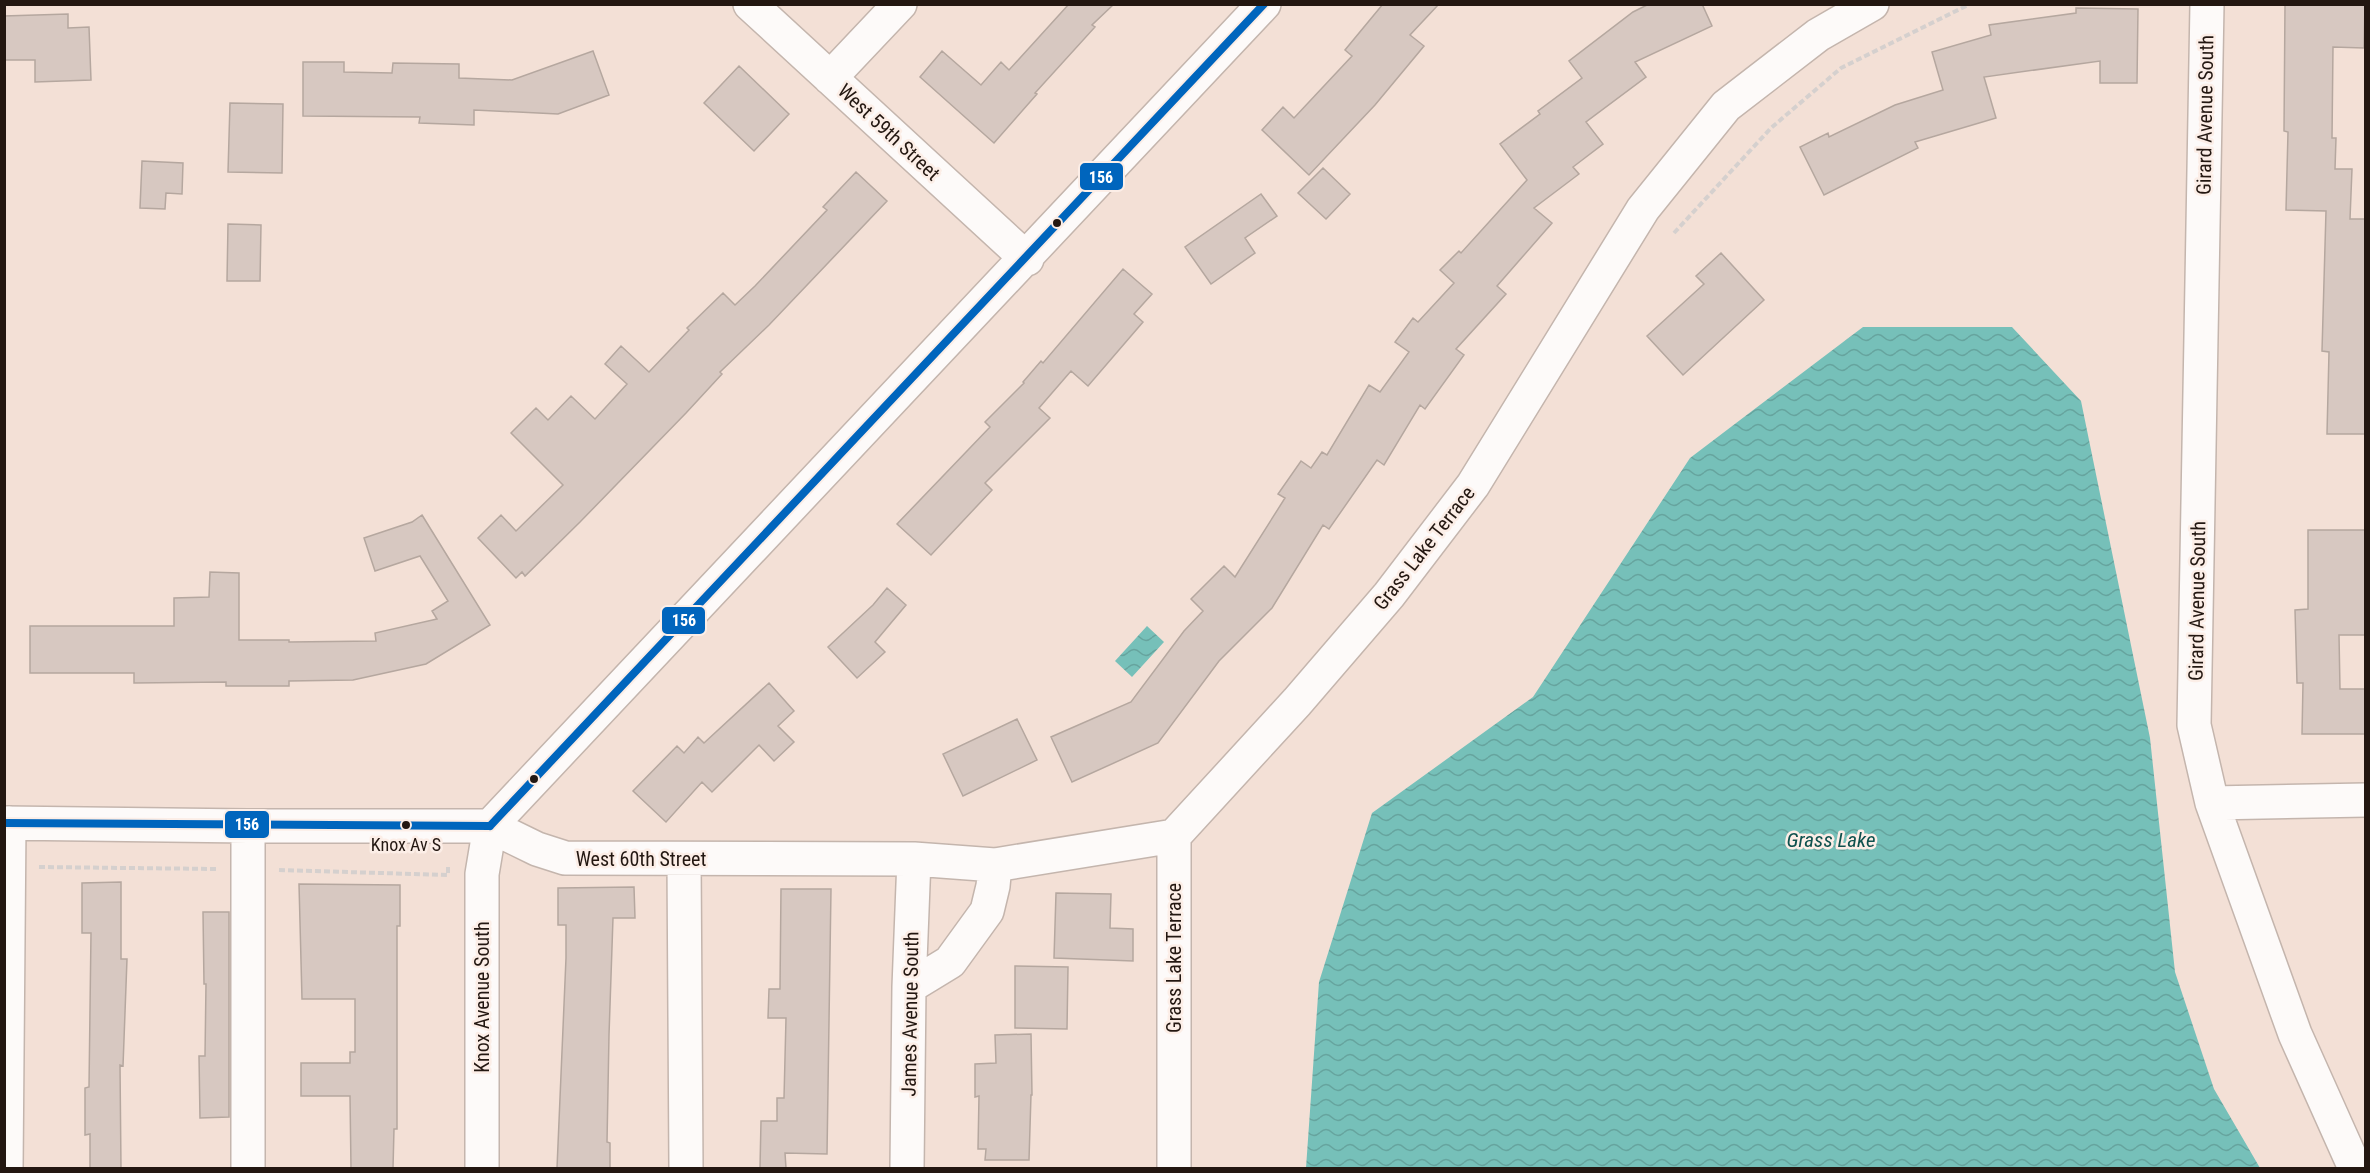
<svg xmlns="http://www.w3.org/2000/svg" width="2370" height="1173" font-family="'Roboto Condensed',sans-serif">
	<defs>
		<pattern id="water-waves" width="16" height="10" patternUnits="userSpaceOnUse" patternTransform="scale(1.5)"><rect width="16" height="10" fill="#76c0b9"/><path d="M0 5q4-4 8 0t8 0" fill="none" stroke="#66a49e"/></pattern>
	</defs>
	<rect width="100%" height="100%" fill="#f3e0d6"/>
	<path fill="url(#water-waves)" d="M1863,327h149l69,74 69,337 25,234 39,117 46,79h-954l13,-186 53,-169 161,-116 157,-239z
		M1147,626l17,16 -32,35 -17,-16z"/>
	<path fill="#d7c8c1" stroke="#b5a79f" stroke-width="1.5" d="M1069,4h45l-22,21 3,2 -60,66 2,1 -43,49 -74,-66 22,-26 39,34 20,-23 8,8z
		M1383,4h56l-29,31 14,11 -49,59 -66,70 -47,-45 21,-23 11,11 58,-62 -7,-6z
		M1649,4h53l10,22 -77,36 11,15 -60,45 17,22 -30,23 6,7 -45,34 18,15 -55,63 9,8 -50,55 8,6 -39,54 -5,-4 -36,60 -7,-5 -48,69 -6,-4 -51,83 -53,53 -61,82 -86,39 -21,-45 80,-35 53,-71 19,-20 -12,-12 33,-33 11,11 50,-79 -7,-4 23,-33 10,7 11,-16 5,3 42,-70 11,7 29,-40 -14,-10 18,-24 5,4 36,-39 -14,-13 19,-19 2,2 66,-73 -27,-36 40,-30 -2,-3 44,-33 -13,-17 64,-49z
		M2285,4h80l-1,44 -31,-1 -1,91h4l-1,31h17l-2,50h16v215h-39l2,-82 -7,-1 4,-140 -40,-1 2,-78 -4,-1z
		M2076,8l62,1 -1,74h-37v-22l-116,16 12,41 -81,24 3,6 -94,47 -24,-48 28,-14 1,4 66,-32 48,-15 -11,-38 59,-17 -2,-10 87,-12z
		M68,14v14l21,-1 2,53 -56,2v-22h-31v-44z
		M593,51l16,44 -51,19 -84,-4v15l-55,-2 1,-6 -117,-1v-54h41v10l48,1 1,-10 66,1v14l53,2z
		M739,66l50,48 -35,37 -50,-48z
		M230,103l53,1 -1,69 -54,-1z
		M142,161l41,2 -1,31 -16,-1 -1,16 -25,-1z
		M1323,168l27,26 -24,25 -28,-26z
		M856,172l31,29 -118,124 -49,47 2,2 -36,39 -106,109 -55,54 -3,-4 -6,6 -38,-40 23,-23 15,16 47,-46 -52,-52 25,-25 12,12 23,-24 24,23 32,-35 -22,-20 16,-18 28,26 40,-42 -2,-2 36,-35 12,12 20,-19 72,-76 -4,-3z
		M1261,194l16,22 -32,22 10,15 -44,31 -26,-37z
		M228,224l33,1 -1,56h-33z
		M1721,253l43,47 -81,75 -36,-39 57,-52 -8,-8z
		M1123,269l29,25 -18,20 9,8 -55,64 -17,-15 -32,37 11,10 -65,65 7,7 -61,65 -34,-31 93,-97 -5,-5 39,-39 -1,-1 18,-21 2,2z
		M422,515l68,110 -64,39 -73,16 -64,1v5h-63v-4l-92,1v-10h-104v-47h144v-28l35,-1 1,-25 29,1v67h50v2l87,-1 -1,-8 62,-14 -5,-8 16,-10 -28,-45 -45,15 -11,-33 48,-16z
		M2308,530h57l1,105h-27l1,54h26v45h-64l1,-51h-6l-2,-73 13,-1z
		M887,588l19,17 -31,37 10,10 -28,26 -29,-31 45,-42z
		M769,683l25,28 -16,15 16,16 -20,19 -15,-16 -47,47 -10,-10 -36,40 -33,-31 44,-45 7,7 14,-16 6,6z
		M1017,719l20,41 -74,36 -20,-42z
		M121,882v77h6l-4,107 -3,-1 1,103h-31v-34l-5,1v-47l4,-1 2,-154h-9v-50z
		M299,884l101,1v41h-3v203h-3l-1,39h-42l-1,-72h-49v-33h49v-11h5v-53h-53z
		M634,887l1,31h-22l-4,117 -2,107 3,1v25h-53l9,-210v-33h-8v-37z
		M781,889h50l-4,265 -42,-1 1,15h-26l1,-47h16v-23h7l2,-80h-18l1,-29h11z
		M1056,893l55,1 -1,34 23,1v32l-79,-3z
		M203,912h26v205l-29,1 -1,-62h6l1,-72h-2z
		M1015,966l53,1 -1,62 -52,-1z
		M1031,1034l1,61h-1l-2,65h-44l1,-11h-8l1,-53 -4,1v-33l21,-1 -1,-28z"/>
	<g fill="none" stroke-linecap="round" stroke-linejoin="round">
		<g stroke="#c4b5ad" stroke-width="36">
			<path id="minor" d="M750,4l277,255
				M2207,4l-13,721 18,78 83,231 60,134
				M830,78l70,-74
				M2212,803l154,-3
				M4,823l244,3h242l47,23 28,9 349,1 81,6 179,-29
				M490,826l774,-822
				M684,859l2,309
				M909,987l41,-25 37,-51 6,-25 2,-21
				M6,1168l3,-345
				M248,1168v-342
				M482,1168v-294l8,-48
				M907,1168l2,-181 5,-128
				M1174,1168v-332l123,-134 92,-107 84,-110 170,-276 83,-103 92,-71 54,-31"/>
		</g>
		<path stroke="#d5d0ce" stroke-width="4" stroke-dasharray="6 3" stroke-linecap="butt" d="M1674,233l97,-105 70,-60 129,-64
			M39,867l178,2
			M279,870l169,5v-10"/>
		<use href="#minor" stroke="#fdfaf9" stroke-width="33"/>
		<g stroke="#fceee7" stroke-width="12">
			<path id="bus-1" d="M4,823l486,3
				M490,826l774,-822"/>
		</g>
		<use href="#bus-1" stroke="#0065bd" stroke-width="8"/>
	</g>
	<g fill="#231711" stroke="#fceee7" stroke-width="2">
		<circle cx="1057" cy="223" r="5"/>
		<circle cx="534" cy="779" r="5"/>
		<circle cx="406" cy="825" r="5"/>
	</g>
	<g text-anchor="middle" stroke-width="5" stroke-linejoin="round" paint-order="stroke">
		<g font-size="18" fill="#231711" stroke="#fceee7">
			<text x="406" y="851">Knox Av S</text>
		</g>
		<g font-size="20" fill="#231711" stroke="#fceee7">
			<text transform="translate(2205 115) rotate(-89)" y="7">Girard Avenue South</text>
			<text transform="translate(889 132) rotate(43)" y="7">West 59th Street</text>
			<text transform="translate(1424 548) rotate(-52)" y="7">Grass Lake Terrace</text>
			<text transform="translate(2197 601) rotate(-89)" y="7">Girard Avenue South</text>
			<text x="641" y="866">West 60th Street</text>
			<text transform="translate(1174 958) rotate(-90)" y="7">Grass Lake Terrace</text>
			<text transform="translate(482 997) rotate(-90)" y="7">Knox Avenue South</text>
			<text transform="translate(910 1014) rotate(-89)" y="7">James Avenue South</text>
		</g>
		<g font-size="21" font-style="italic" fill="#0e514e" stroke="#fceee7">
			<text x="1831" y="847">Grass Lake</text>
		</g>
	</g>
	<g stroke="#fceee7" stroke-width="2">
		<rect x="1079" y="162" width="45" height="29" rx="6" fill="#0065bd"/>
		<rect x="661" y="606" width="45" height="29" rx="6" fill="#0065bd"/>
		<rect x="224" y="810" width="46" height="29" rx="6" fill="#0065bd"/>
	</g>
	<g font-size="16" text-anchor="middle" font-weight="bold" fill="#fff">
		<text x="1101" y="183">156</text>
		<text x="684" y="626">156</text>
		<text x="247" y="830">156</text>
	</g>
	<rect width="2370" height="1173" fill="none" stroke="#231711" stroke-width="12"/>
</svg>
